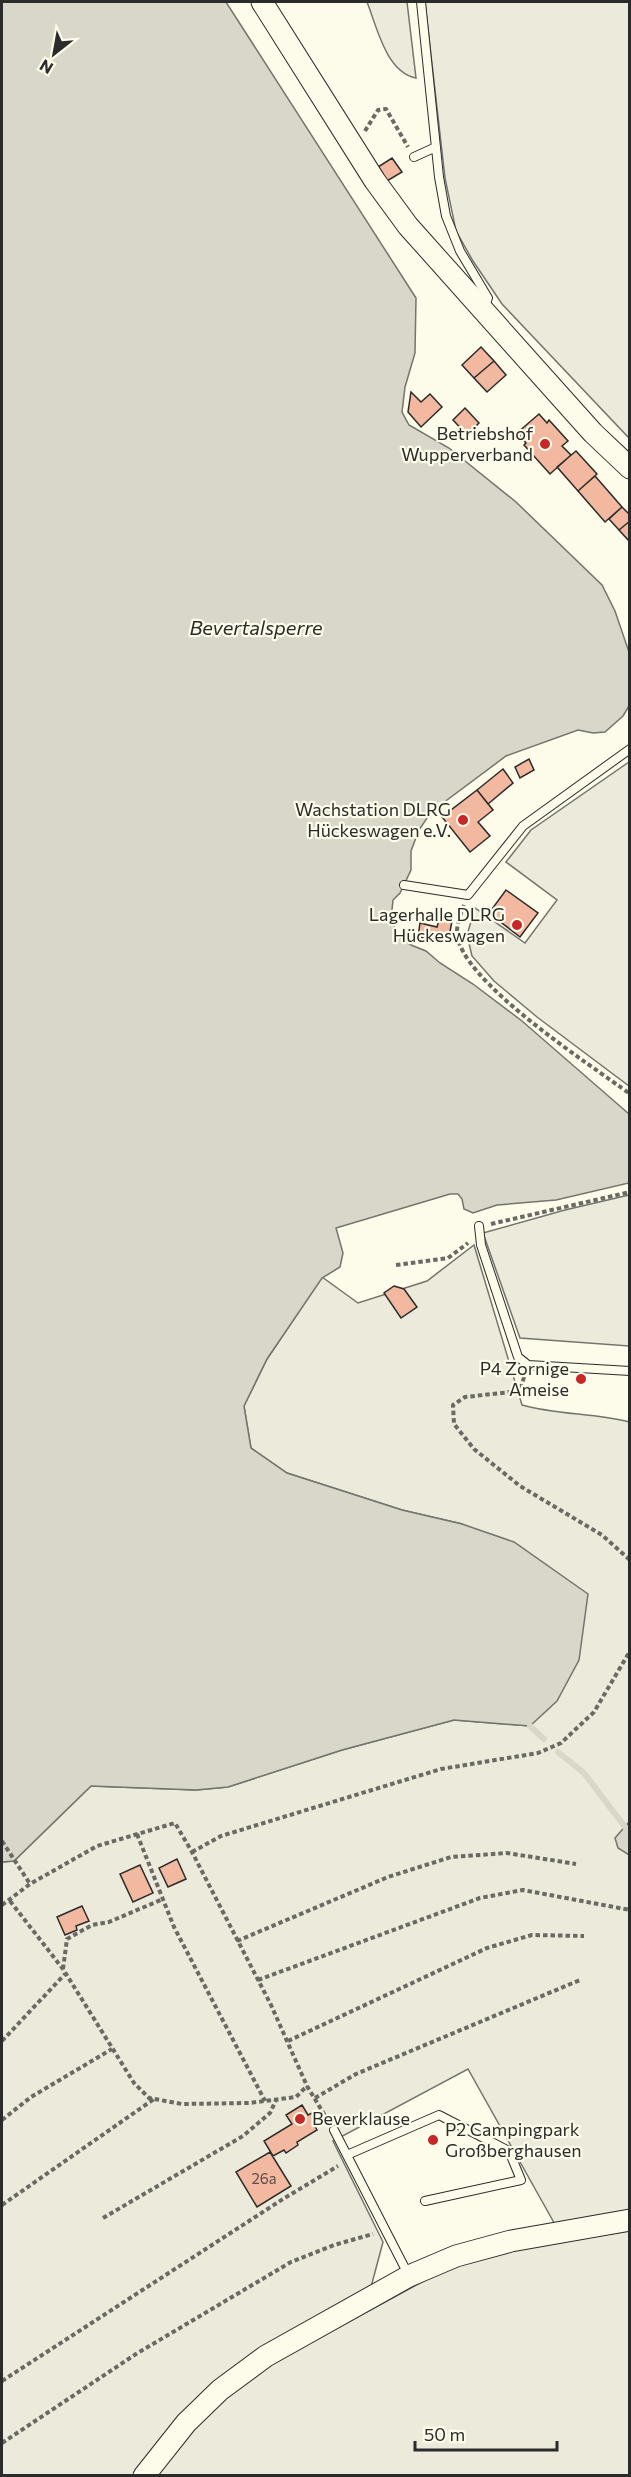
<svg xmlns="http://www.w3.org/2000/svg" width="631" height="2477" font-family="Commissioner,sans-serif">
	<rect width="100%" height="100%" fill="#fdfbea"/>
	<path fill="#ecebdb" stroke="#74746e" stroke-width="1.5" d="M367,2h40l9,76c-30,-6 -39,-51 -49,-76z
		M425,2h204v436l-127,-134 -29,-43 -17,-30 -11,-53z
		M629,762v324l-92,-69 -43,-36 -22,-25 -5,-21 8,-27 50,35 32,-43 -51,-38 25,-32z
		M629,1195v151l-109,-8 -37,-105 82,-23z
		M474,1245l48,160c35,10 72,8 107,17v795l-72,11 -89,-159 -135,72 50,101 -12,45 -97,55 -139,133h-133v-613l12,-1 77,-75 105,4 32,-3 114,-37 112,-30 76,6 -68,-202 -60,-14 -115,-37 -36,-25 -7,-42 23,-47 55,-82 36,26 69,-22z
		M629,2231v244l-475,1 37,-47 34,-34 46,-31 186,-101 58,-14z"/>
	<path fill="#d8d7c9" stroke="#74746e" stroke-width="1.5" d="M2,2h224l190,296 -1,55 -10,34 -3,25 7,13 40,23 67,54 86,83 13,26 15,44 -1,51 -6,10 -18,16 -12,1 -15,-3 -72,26 -75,56 -12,18 -8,21v19l-11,23 -7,7 -1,10 2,16 4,10 13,9 15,6 14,12 33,21 49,37 107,93v69l-73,17 -59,5 -24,8 -9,-4 -2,-10 -4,-5h-8l-114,34 7,25 -3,14 -18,11 -55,81 -23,47 7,42 36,25 115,37 60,14 52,18 74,52 -9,66 -22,41 -27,25 -76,-6 -112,30 -114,37 -32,3 -105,-4 -77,75 -12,1z
		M629,1822v33l-11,-7 -3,-10z"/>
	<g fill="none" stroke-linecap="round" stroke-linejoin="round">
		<path stroke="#d8d7c9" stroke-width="6" d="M530,1726l14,13
			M558,1752l26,21 41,54"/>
	</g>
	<path fill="#f2b8a0" stroke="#2b2b2b" stroke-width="1.5" d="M392,158l10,14 -15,9 -9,-14z
		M481,347l13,14 -20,17 -12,-13z
		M494,361l12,14 -19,17 -13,-14z
		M411,392l10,10 9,-8 12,13 -21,20 -13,-15z
		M465,408l14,15 -12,12 -14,-15z
		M539,414l8,9 2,-3 19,21 -6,5 9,9 -21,19 -26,-29 2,-2 -9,-10z
		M576,451l21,23 -19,17 -21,-24z
		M595,476l27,31 -17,15 -27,-31z
		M622,507l8,8v6l-11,9 -10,-11z
		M630,521v21l-11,-12z
		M529,759l5,11 -14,8 -5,-11z
		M503,769l10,14 -25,21 -11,-14z
		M477,790l16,20 -15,12 12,14 -20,16 -28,-35z
		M506,890l32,23 -18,24 -31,-24z
		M439,919l13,2 -4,21 -30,-5 2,-14 17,4z
		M394,1286l10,3 13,18 -16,11 -17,-25z
		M177,1859l9,20 -18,8 -9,-19z
		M140,1865l13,28 -20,9 -13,-28z
		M82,1906l7,15 -13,5 1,4 -12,5 -8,-18z
		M302,2105l6,10 4,-2 4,8 -3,2 4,7 -20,12 1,3 -12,8 -2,-3 -11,6 -9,-15 28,-17 -6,-9z
		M270,2152l21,34 -34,21 -21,-35z"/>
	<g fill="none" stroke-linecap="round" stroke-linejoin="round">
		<g stroke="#2b2b2b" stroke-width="10">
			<path id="service" d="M421,2l18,175 7,39 14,35 28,47 -4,10
				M414,157l22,-10
				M404,885l64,10 55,-69 107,-77
				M479,1226l2,19 37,112 10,8 102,6
				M334,2130l75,146
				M347,2155l92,-40 70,36 12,29 -96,21"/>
		</g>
		<g stroke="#2b2b2b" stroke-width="23">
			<path id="tertiary" d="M262,2l113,179 33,45 185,207 37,35
				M144,2476l42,-53 34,-33 46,-34 143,-80 47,-20 55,-15 119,-21"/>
		</g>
		<path stroke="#6a6964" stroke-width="4" stroke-dasharray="4.5 3" stroke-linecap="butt" d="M365,131l13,-21 8,-1 22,38
			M464,905c-3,8 -7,18 -7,27 1,48 134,133 173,162
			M491,1224l139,-32
			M396,1265l52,-7 20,-15
			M524,1377l-4,14 -55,6 -12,8 1,19 20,25 46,37 82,49 28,25
			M137,1834l37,93 91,174
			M2,1841l28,43
			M192,1852l29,-16 220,-67 97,-16 23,-10 33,-31 36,-61
			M10,1901l53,68 71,114 15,15 33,6 67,-1 47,-6 11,-11
			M2,1905l28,-21 67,-38 78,-23 17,29 79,153 36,81 20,33
			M237,1941l151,-64 63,-20 56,-4 69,11
			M63,1969l4,-30 25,-14 17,-3 54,-23
			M258,1980l222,-82 43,-8 107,20
			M2,2041l63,-67
			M288,2041l199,-93 45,-13 52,1
			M315,2098l41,-24 224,-94
			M2,2120l29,-23 81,-48
			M2,2205l152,-106
			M103,2218l140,-82 27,-23 6,-13
			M2,2381l281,-182 55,-33
			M2,2443l134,-89 155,-92 43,-17 39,-11"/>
		<use href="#service" stroke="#fdfbea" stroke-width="8"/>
		<use href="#tertiary" stroke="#fdfbea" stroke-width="21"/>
	</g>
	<g fill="#c62828" stroke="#fdfbea" stroke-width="2">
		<circle cx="545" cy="444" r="6"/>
		<circle cx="463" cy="820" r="6"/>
		<circle cx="517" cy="925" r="6"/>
		<circle cx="581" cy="1379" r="6"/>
		<circle cx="300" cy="2119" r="6"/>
		<circle cx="433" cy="2140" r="6"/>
	</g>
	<g text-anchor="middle" stroke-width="4.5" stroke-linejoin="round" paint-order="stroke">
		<g font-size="15" fill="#5d4e48">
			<text x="264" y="2184">26a</text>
		</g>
		<g font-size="18" fill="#2b2b2b" stroke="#fdfbea" text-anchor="end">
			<text x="533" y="440">Betriebshof<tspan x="533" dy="21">Wupperverband</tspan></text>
			<text x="451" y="816">Wachstation DLRG<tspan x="451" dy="21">Hückeswagen e.V.</tspan></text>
			<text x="505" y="921">Lagerhalle DLRG<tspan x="505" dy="21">Hückeswagen</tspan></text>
			<text x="569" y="1375">P4 Zornige<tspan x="569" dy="21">Ameise</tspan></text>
			<text x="312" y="2125" text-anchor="start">Beverklause</text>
			<text x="445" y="2136" text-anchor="start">P2 Campingpark<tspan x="445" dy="21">Großberghausen</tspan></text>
		</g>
		<g font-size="20" font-style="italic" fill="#2b2b2b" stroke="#fdfbea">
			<text x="256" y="635">Bevertalsperre</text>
		</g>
	</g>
	<rect width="631" height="2477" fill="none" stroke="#2b2b2b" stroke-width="6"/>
	<g transform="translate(54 54) rotate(211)" stroke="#fdfbea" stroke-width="4.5" paint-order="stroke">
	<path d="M0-4.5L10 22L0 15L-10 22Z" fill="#2b2b2b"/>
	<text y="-9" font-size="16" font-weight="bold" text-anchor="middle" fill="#2b2b2b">N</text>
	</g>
	<path d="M415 2441v9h142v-9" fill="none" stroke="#2b2b2b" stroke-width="3"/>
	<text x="424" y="2441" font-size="18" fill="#2b2b2b" stroke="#fdfbea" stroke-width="4.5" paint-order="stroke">50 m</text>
</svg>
